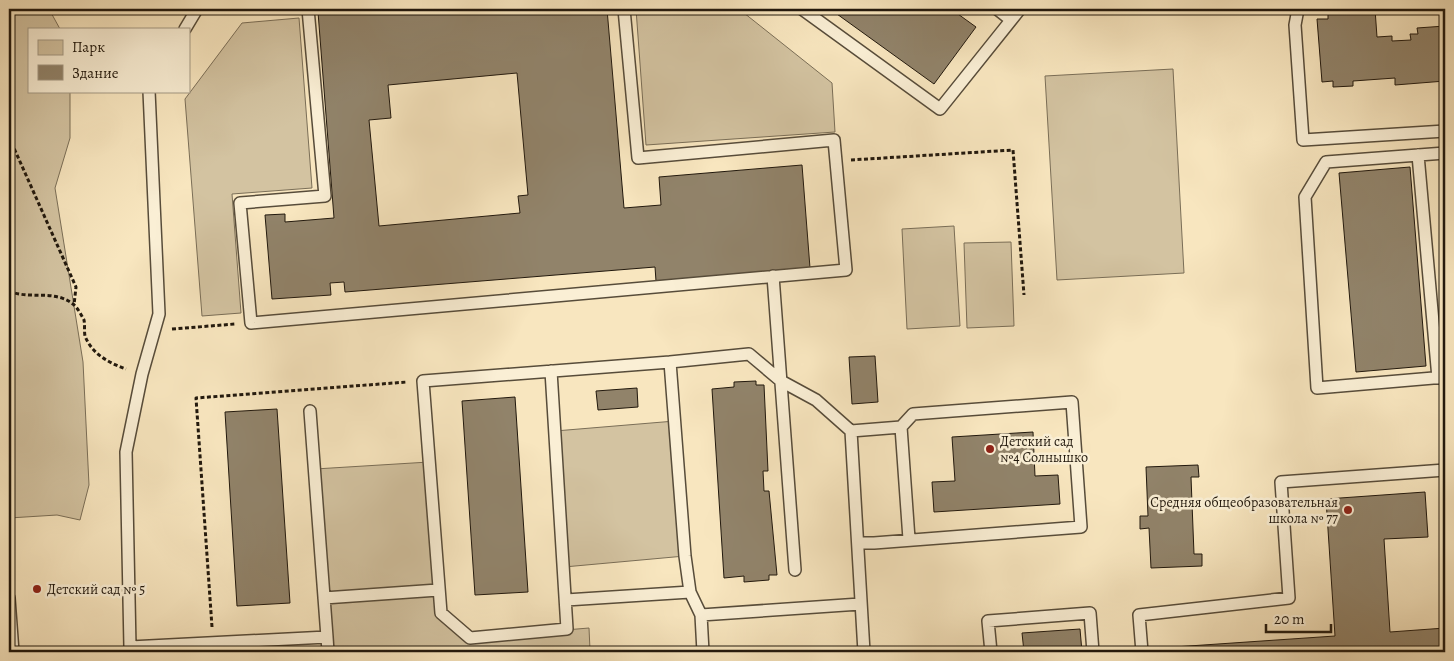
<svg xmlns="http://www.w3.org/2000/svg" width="1454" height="661" font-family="Alegreya,serif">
	<rect width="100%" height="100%" fill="#f8e6bf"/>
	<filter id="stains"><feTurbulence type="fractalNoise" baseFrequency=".004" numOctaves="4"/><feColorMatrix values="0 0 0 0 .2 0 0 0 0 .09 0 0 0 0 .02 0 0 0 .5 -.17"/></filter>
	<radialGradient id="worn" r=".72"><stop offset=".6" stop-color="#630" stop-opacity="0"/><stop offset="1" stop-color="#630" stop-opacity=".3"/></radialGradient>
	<path fill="#d3c3a1" stroke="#7a6e57" d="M9,9h40l11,20h-31v62h41v47l-15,50 28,174 6,123 -9,35 -23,-5 -48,3z
		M636,9h103l93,74 3,49 -189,13z
		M299,18l13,170 -80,6 9,119 -39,3 -17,-217 57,-76z
		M1173,69l11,204 -127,7 -12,-204z
		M954,226l6,100 -53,3 -5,-100z
		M1011,242l3,84 -47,2 -3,-85z
		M675,421l10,135 -121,11 -9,-136z
		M429,462l12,151 29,25 119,-10 1,22 -33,2h-229l-13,-183z"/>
	<path fill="#91836a" stroke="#21180d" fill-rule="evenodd" d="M363,9h244l17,199 37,-3 -2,-28 143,-12 8,103 -154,13 -1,-14 -310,25 -1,-10 -14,1 1,12 -59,4 -7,-84 20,-1v8l49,-4 -16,-206zM517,73l11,122 -10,1 2,17 -141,13 -10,-106 22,-2 -3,-33z
		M830,9h121l25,18 -42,57z
		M1340,9h35l2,28 15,-1v5l19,-1 -1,-6h8l-1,-6 28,-2v55l-50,4v-7l-42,3v5l-20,1v-6l-11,1 -5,-63h11v-6l12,-1z
		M1410,167l16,199 -70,6 -17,-199z
		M875,356l3,46 -26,2 -3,-47z
		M756,381v4h8l4,86h-5l1,20h5l8,84h-8v5l-25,2v-6l-20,2 -12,-189 22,-2v-5z
		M637,388l1,19 -40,3 -2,-19z
		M515,397l13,195 -53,3 -13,-194z
		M277,409l13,194 -53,3 -12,-194z
		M1033,432l2,44 23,-1 2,29 -126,8 -2,-30 23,-1 -3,-44z
		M1198,465l1,12h-8l3,77h8v12l-51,2 -2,-40 -9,1v-13h8l-2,-49z
		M1425,492l3,45 -44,2 6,93 55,-4v24h-299l-1,-3 190,-13 -9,-137z
		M1080,629l2,23h-58l-2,-19z"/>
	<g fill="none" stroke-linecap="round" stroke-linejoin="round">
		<g stroke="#574c3a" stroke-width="14">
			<path id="lane" d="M308,9l17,187 -85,7 11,120 595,-53 -12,-130 -196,18 -14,-149
				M802,9l138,100 80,-100
				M997,9l14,11
				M1298,9l-3,16 8,115 142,-9
				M185,29l12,-20
				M1445,153l-119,9 -21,35 12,191 128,-11
				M1418,155l20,223
				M773,276l22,294
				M670,362l79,-8 32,27 35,19 35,31 13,221
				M551,371l16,258 -97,9 -29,-25 -18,-232 247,-19 15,194 5,36 11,23 2,37
				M851,431l50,-4
				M858,543h16l207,-16 -9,-125 -159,12 -12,13 8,112
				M9,598l4,54
				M324,598l114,-8
				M566,600l124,-8
				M701,615l159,-11
				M327,637l1,15
				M130,647l-4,-195 16,-78 17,-60 -10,-223
				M130,652v-5l197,-10 -17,-226
				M991,652l-3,-31 102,-8 3,39
				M1142,652l-3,-37 150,-17 -8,-116 164,-12"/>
		</g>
		<path stroke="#21180d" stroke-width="3" stroke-dasharray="4 2.5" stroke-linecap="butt" d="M9,137l67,150 -2,18
			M851,160l162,-10 11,145
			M9,291c20,9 45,-2 64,13 4,3 9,12 11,16 1,5 0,11 1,16 7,18 24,27 41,33
			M172,329l63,-5
			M212,627l-16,-229 211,-16"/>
		<use href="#lane" stroke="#faefd5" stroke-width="11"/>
	</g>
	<g fill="#8f2418" stroke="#faefd5" stroke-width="2">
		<circle cx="990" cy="449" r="5"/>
		<circle cx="1348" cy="510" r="5"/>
		<circle cx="37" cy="589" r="5"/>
	</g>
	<g text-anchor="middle" stroke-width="5" stroke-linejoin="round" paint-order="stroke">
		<g font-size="14" fill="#21180d" stroke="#faefd5" text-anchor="start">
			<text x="1000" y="446">Детский сад<tspan x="1000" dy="16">№4 Солнышко</tspan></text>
			<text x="1338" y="507" text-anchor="end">Средняя общеобразовательная<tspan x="1338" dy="16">школа № 77</tspan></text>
			<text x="47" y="594">Детский сад № 5</text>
		</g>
	</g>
	<rect width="1454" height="661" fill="none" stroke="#f8e6bf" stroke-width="30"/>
	<rect x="10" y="10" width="1434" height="641" fill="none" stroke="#21180d" stroke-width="2.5"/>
	<rect x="15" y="15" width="1424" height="631" fill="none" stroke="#21180d"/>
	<rect x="28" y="28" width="162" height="65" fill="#faefd5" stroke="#a39985"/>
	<rect x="38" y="40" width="25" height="15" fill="#d3c3a1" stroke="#a39985"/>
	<text x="72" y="52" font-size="15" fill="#21180d">Парк</text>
	<rect x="38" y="65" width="25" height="15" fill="#91836a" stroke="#a39985"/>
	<text x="72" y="78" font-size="15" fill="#21180d">Здание</text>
	<path d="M1266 624v8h65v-8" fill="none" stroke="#21180d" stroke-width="2.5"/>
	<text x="1274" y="624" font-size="15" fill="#21180d" stroke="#faefd5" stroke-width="4" paint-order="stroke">20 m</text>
	<rect width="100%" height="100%" filter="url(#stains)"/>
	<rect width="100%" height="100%" fill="url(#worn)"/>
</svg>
